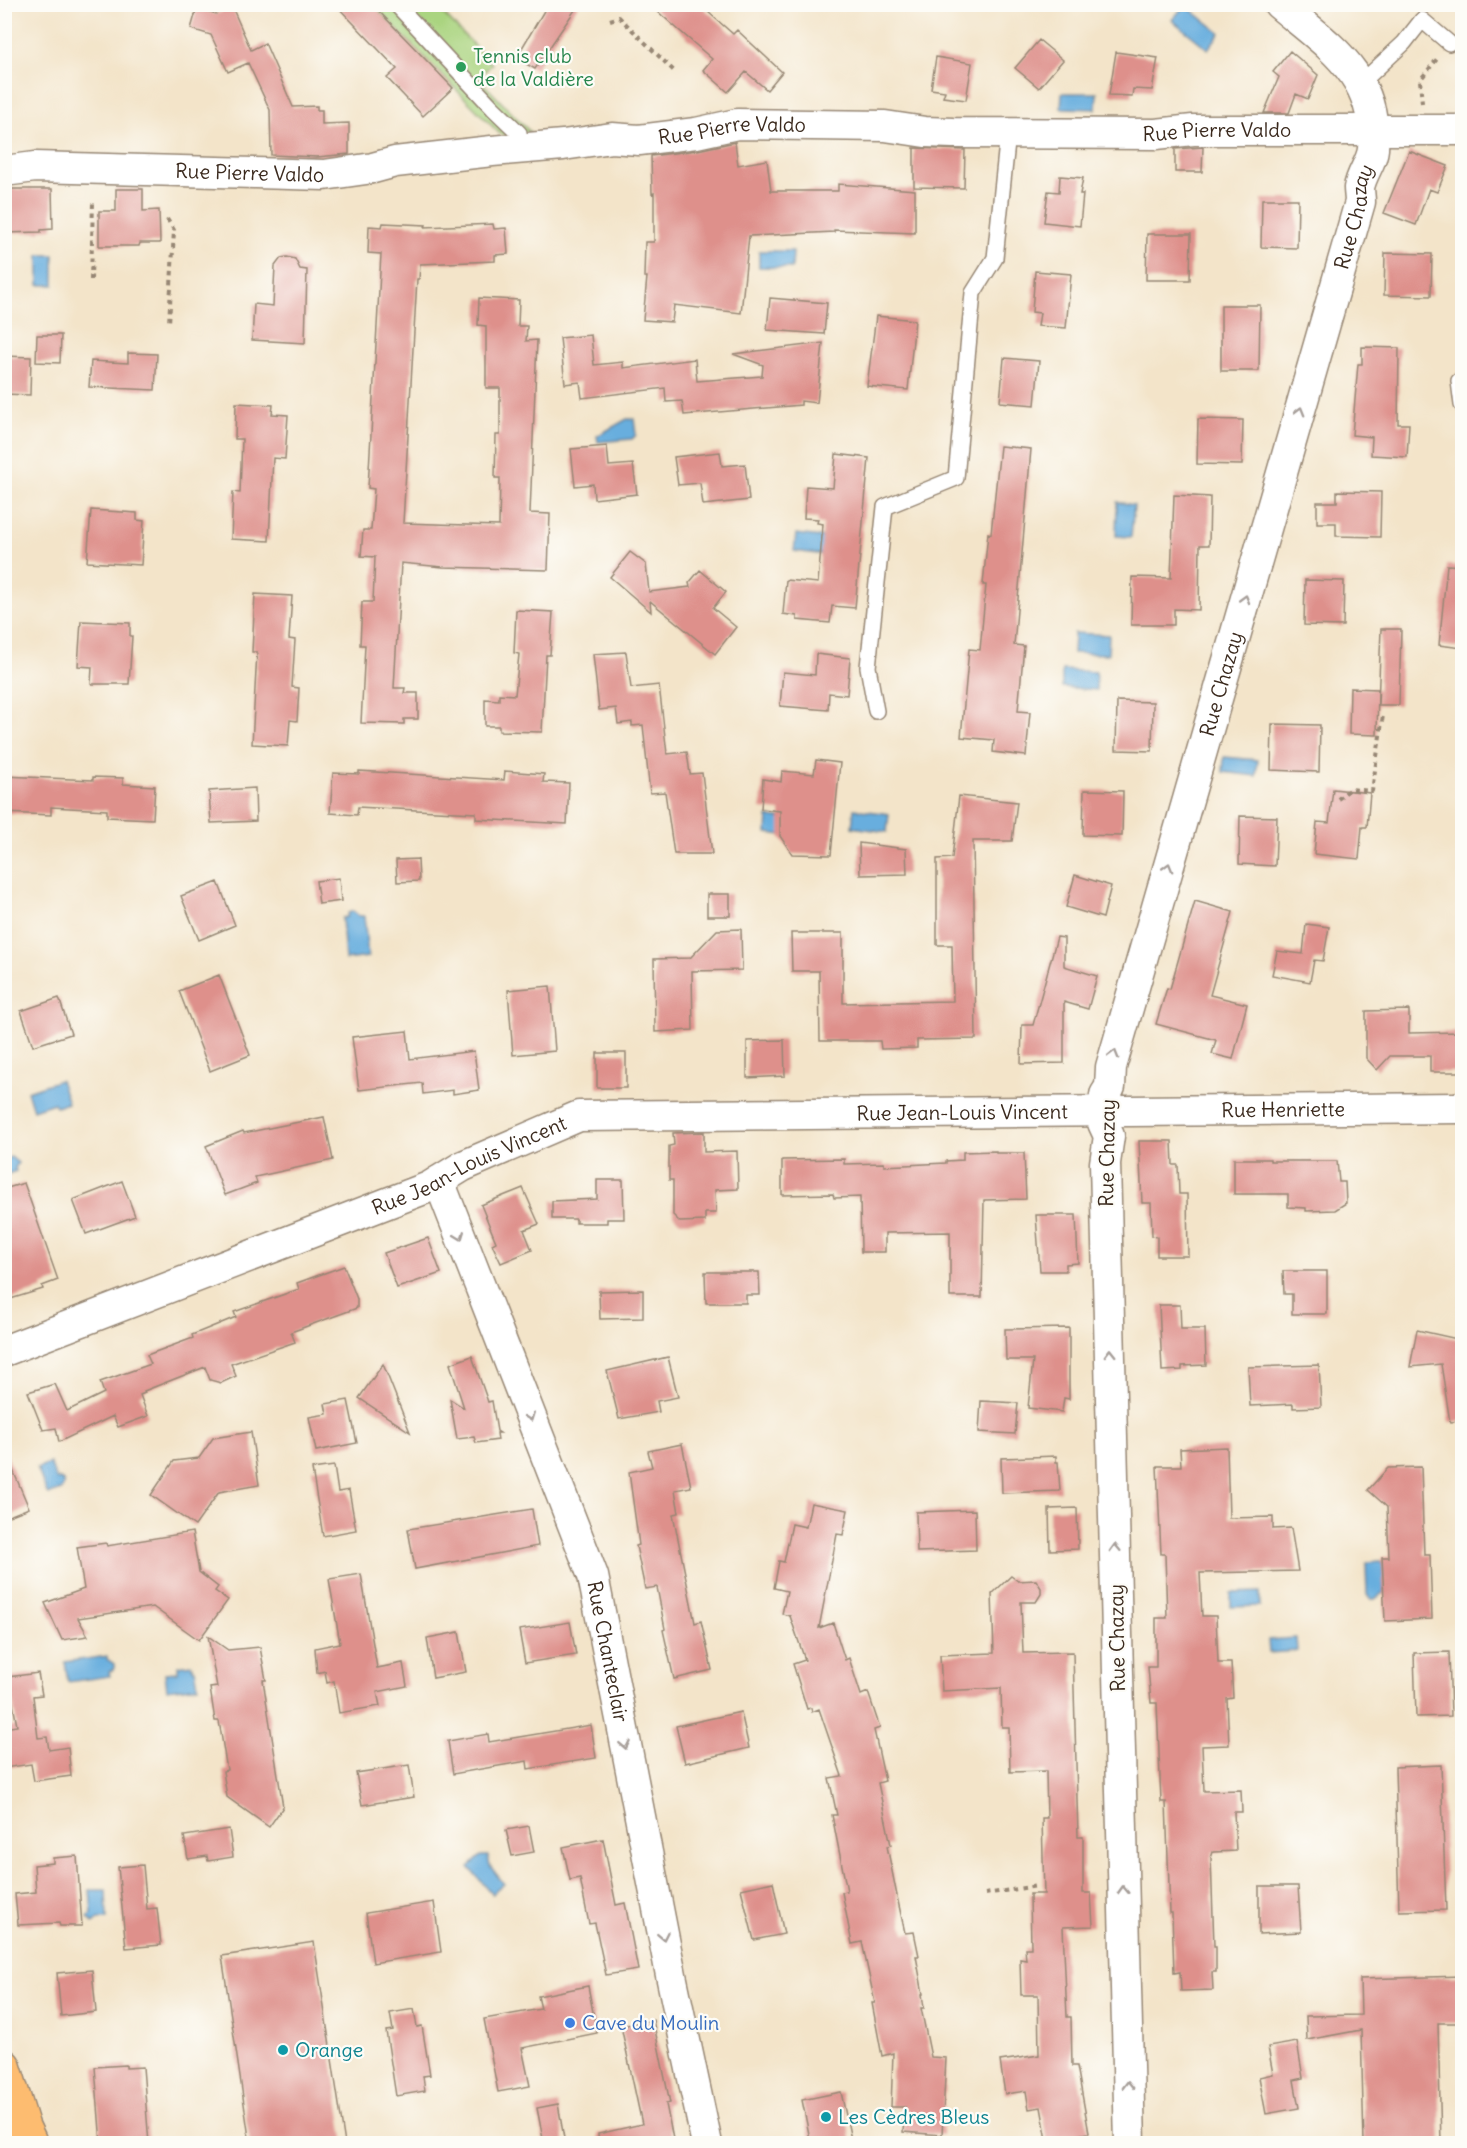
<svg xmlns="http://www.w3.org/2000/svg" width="1467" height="2148" font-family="Delius,sans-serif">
	<rect width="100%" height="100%" fill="#fdfcf7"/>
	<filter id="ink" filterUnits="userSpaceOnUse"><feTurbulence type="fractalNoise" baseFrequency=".0167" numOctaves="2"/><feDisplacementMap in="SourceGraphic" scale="12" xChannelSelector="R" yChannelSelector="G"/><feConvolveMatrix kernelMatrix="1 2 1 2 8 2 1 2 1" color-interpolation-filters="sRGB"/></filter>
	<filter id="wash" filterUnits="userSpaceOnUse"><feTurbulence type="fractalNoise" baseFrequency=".008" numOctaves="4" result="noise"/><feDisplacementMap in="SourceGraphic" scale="24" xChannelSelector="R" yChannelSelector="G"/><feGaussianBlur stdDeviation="1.35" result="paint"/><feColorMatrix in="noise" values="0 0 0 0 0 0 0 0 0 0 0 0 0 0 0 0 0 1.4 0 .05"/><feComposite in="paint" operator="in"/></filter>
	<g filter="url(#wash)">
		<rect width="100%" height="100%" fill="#f3e4c9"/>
		<path fill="#aad480" stroke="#727f4f" stroke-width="1.5" d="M373,5h62l57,59 -14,14 52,54 -29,3z"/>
		<path fill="#67aede" stroke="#516c7e" stroke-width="1.5" d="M1185,5l35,28 -12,16 -36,-29z
			M1062,93h35l-1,16 -35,-1z
			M759,251h34l-1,17 -33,-1z
			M39,255h15v30h-15z
			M627,419h7l2,16 -4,4 -34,3 -1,-6z
			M1117,502l17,3 -3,32 -15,-1z
			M796,534l33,4 -3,17 -32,-4z
			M1074,633l35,2 -1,19 -35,-1z
			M1062,670l34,2v18l-34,-3z
			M1224,757l34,3 -2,16 -33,-4z
			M854,809l35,5 -2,18 -35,-5z
			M768,817l33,3 -2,17 -32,-4z
			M353,911l6,5h5l4,41 -23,3 -3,-42 5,-1 1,-4z
			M60,1080l8,23 -12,4 -2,-4 -21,7 -6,-19z
			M11,1157l7,6 -3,5 1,3 -11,4v-16z
			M50,1463l6,16 6,1 2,4 -3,6 -13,5 -11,-27z
			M1380,1561l3,3 1,28 -9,7h-5l-3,-4 -1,-31 2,-2z
			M1260,1592v14l-29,1v-14z
			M1296,1638l1,13 -28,2 -1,-13z
			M107,1656v3l7,5v5l-5,3 1,4 -42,6 -3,-20z
			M191,1664l2,5h2l3,17 -31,4 -2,-17 13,-1v-6z
			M481,1856h7l2,10 14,18 -12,10 -23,-27z
			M90,1890h16l1,29h-9l-5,4 -5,-6 4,-3z"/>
		<g id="blocks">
			<path fill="#de908b" d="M335,4h37l81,84 -30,28 -36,-38 10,-9z
				M548,4h31l-44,65 -19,-11z
				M649,4h50l34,30 4,-4 45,42 -15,18 -21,-18 -18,20 -25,-22 9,-11z
				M232,7l19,43 14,-7 28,64 24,-1v4h5v14l27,-1v31l-32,3 -46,-2 -1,-45 -22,-47 -20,9 -17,-37 -20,-6 6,-21 19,6z
				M1039,40l24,20 -24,28 -24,-20z
				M1290,51l28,24 -10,24 -12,-5 -7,19h-25l15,-36 -6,-5z
				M1116,52l42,6 -6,32 -19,-1 -1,7 -23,-1z
				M936,57l36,6 -6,37 -23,-3 2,-6 -14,-2z
				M735,142l3,23 29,-5 4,31h67v-7l77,6v43l-81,-3v2l-85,4 -8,77 -67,-8 -2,17 -29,-2 4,-43h-3l1,-35h9v-49l-2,1 -1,-38 47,-6z
				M1203,147l-1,25h-27v-23z
				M914,148l51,2 -1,38 -50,-1z
				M1409,151l39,15 -11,26 -8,-3 -13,36 -32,-12z
				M1060,176l23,2 -3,16h3l-3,32 -36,-4 4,-31 11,1z
				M4,189h48l1,40 -12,1v2l-37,1z
				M116,189h27v22l16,-1 1,33h-20l-1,3h-40v-35h17z
				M1262,199h36l-1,49 -36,-1z
				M383,223l43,2 -1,2 68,-3 1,5 12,-1 2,26 -13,1v6l-75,3 -1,15h-2l-14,244 96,3 1,-48h-5l1,-43h4v-47h-14v-62l-8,-1 1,-27 40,2 -1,26h9l-1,15 11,-1 -7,173 20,1 -2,56 -105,-3 -42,-4 -7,125h11l-1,5h14v26h-14v5l-43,-1 4,-78h-5l2,-43h11l2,-45 -14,-1 2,-26h8l3,-41 -6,-1 13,-234 -13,-1 1,-27 13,1z
				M1147,234h44l-1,46h-44z
				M1385,253l47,1 -1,42 -47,-1z
				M287,257l8,2 5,10 7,1 -2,73 -53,-3 2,-36 19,2 2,-40 6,-8z
				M1035,271l36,3 -5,54 -28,-2 2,-13 -8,-1z
				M770,298l57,5 -3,31 -57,-4z
				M1221,305h39l-1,66h-38z
				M876,316l39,4 -7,70 -41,-4z
				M37,335h24l-1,28 -24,-1z
				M591,335l3,30 29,-3v6l72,-9 2,22 65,-5 1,-11 -30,-11 90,-11 -6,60 -16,-2v4l-117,10 -2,-14 -16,1 -1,-14 -83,10 -2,-16 -15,2 -5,-46z
				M1362,347l37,1 -1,76h11l-2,33 -36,-2 1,-18 -20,-2 6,-71h4z
				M128,353l29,1 -2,36 -66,-3 2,-26 37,2z
				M4,356l27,1 -1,38 -26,-1z
				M1004,358l35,3 -4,44 -35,-3z
				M236,403l37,2 -1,9 16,1 -3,44 -12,-1 -4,83 -38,-2 2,-47 7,1 2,-54h-7z
				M1198,419l45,1 -1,45 -45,-1z
				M607,446l2,20 24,-2 4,30 -43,5 -1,-15 -18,2 -4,-37z
				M1000,446l31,3 -17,196 10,1 -6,65 12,1 -4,44 -33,-4 1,-12 -33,-3 8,-88 11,1 6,-65h-3l5,-52 3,1z
				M720,452l2,14 23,-2 4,36 -46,5 -3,-22 -22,2 -4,-28z
				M836,454l33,4 -14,150 -23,-2 -2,17 -33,-3v-4l-14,-2 3,-34 32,3 5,-59 -6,-1 1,-4 -14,-1 2,-32 27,2z
				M1337,491l44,1 -1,45 -44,-1v-13h-19v-21h20z
				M1174,495l36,2 -1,48h-9l-1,65 -25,-1v16h-43l1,-48 39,1z
				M91,510l46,3v7l7,1 -3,44 -54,-3z
				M630,552l16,12 3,28 41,-5 -1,-4 11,-13 26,22 -13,16 23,19 -21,27 -65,-53 1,11 -41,-35z
				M1447,565l15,1v82l-23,-3z
				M1305,580l39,1 -1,45 -39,-1z
				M255,594l37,2 -3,43 6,1 -3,47 7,1 -2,33 -7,-1 -2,26 -36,-2 5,-92h-5z
				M516,610l37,2 -3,43h-4l-4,77 -43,-1v-5h-14v-27l14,1v-6l16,1 4,-41 -5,-1z
				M81,621l49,2v13h2l-3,48h-38l1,-17 -14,-1z
				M1381,629h20l-2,76h-21z
				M626,652l5,36 28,-3 8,69 20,-2 3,22 12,-1 10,81h-38l-9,-62 -15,1 -7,-68 -11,1v-4l-14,2 -2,-16 -17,2 -6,-56z
				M816,654l34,4 -3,37 -18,-2 -1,17 -48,-4 3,-34 32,3z
				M1350,688l28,1 -1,46 -28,-1z
				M1117,701l36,1 -1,49 -36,-1z
				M1272,724l48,1 -1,47 -48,-2z
				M816,760l24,3 -9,92 -39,-1 -12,-18v-25l-19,-2 2,-30 18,3 1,-11 32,3z
				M359,771l145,9 1,-9 39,3 -1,8 26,1 -2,41 -91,-5v-6l-100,-5 -18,-1 -1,8 -27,-2 3,-40 26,1z
				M4,776l89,4v-3l30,1v6l32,2 -2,33 -46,-2v-7l-56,-3v8l-47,-2z
				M255,788l1,33 -45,2 -2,-32z
				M1333,789l37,4 -3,34h-5l-3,32 -45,-5 3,-32 12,1z
				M1084,790l39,1 -1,45 -39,-1z
				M959,796l58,6 -5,39h-39l3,198 -59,1v8l-36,1 -1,-8h-60l-1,-70h-27l-1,-38h52v70l110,-2 -1,-56h-15v-86l15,-1z
				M1240,816l37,1 -2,49 -36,-2z
				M859,843l47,6 1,25 -47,1z
				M418,859l1,22 -22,1 -1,-22z
				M1075,875l36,11 -8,32 -37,-11z
				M339,878l2,23 -22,3 -3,-23z
				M218,882l17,43 -36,15 -18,-44z
				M707,894h23v22h-23z
				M1195,901l38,11 -23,83 37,9 -14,55 -21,-5 4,-14 -60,-16 11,-36 3,1z
				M1306,924l23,3 -6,34 -9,-1 -4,22 -38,-7 5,-24 26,3z
				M741,929l1,41 -50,1 1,59 -38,2 -1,-73 36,-1 27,-28z
				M1057,937l7,1v28l33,10 -9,33 -24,-7v61l-43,1 1,-39h11z
				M219,975l31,80 -40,16 -31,-80z
				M550,986l5,65 -42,4 -5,-65z
				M59,998l12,36 -38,12 -12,-35z
				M1409,1010v23l53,-1v40h-32v-16h-40l-13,14 -11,-12v-47z
				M407,1031l3,28 64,-8 5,39 -26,4v-4l-30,4 -1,-11 -63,7 -7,-53z
				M784,1040l1,36 -38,2v-37z
				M597,1053h29v35h-29z
				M324,1117l9,43 -78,17 2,6 -32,12 -19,-49 37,-15 1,2z
				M704,1132v20l33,-1 1,38 -23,1 1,23h-11v8l-25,1 -7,-7v-35h-4v-34l5,-1 -1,-12z
				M1139,1141h33l1,24h5l1,29h8l1,62h-31v-19l-5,-1 -1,-33h-9z
				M996,1151v2h28l2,46 -42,1 -2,97h-32v-65l-65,1v19h-24l-1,-55 -26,1 -1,-4 -51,1v-35l62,-1v5l40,-1v3l62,-3v-2l17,-1v-8z
				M1234,1159h36v2h67l2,21h6l1,21 -11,7 -29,1v-3l-18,-1v-13h-54z
				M597,1180h26l1,39h-17v4h-31v-4h-24v-18l45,-2z
				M122,1181l13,35 -49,18 -13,-34z
				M24,1183l34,97 -16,6 1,3 -39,12v-112z
				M523,1188l16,36 -15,6 8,20 -31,13 -9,-19 4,-2 -15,-37z
				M1036,1215h40l2,48 -12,1v7h-26z
				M428,1238l13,35 -44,15 -13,-35z
				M344,1266l13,33v9l-66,24 4,10 -64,22 5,12 -15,7 -11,-3 -5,-13 -61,24 1,2 -5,2 8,21 -30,11 -5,-11 -54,26 -3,-14 -13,2 -15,-38 27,-8 12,27 37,-18 -4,-11 51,-18 -4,-9 46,-17 -1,-3 44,-18 -2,-5 65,-23 -2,-6z
				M1283,1271h44v43h-35v-20h-8z
				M705,1272h54l1,23h-14v8h-40z
				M643,1290v28l-43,1 -1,-28z
				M1159,1305h21l1,24h24l1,36 -24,1v4l-20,1z
				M1069,1328v71l-5,-1 -2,14 -34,-4 5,-48h-27l-1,-31z
				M1417,1330l45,10v81l-12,1 -9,-58 -31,3z
				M472,1356l16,46 4,-1 5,30 3,2h-3l1,7 -22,3 -2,-6 -17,2 -7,-40 14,9 -14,-44z
				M668,1357l10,40 -21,4 2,11 -40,7 -12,-48z
				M383,1364l27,68 -51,-34z
				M1319,1365l2,42 -28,1v-4l-43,2 -2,-39z
				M348,1400l9,43 -41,8 -7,-34 18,-3 -2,-10z
				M981,1401l37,2 -3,31 -36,-2z
				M251,1432l8,53 -40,7 -24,34 -44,-31 23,-34 25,-3 14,-20z
				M682,1444l9,43 -16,3 4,23 -6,1 22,109 6,-2 11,49 -38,9 -11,-49 2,-1 -8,-42 -12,2 -9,-43 3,-1 -10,-73 23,-5 -4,-16z
				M1227,1447l2,71 44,-1v12l18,-1 7,43 -98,2 2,43h14l2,47h13l2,35 -6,1 2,46 -27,1 2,45 37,-1 1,22h-8l2,39 -23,1 -2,6 3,88h2v26h-4l1,18 -32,1 -1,-19 -6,1 -2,-60h-2l-4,-111h-5l-4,-99h-6l-3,-36h8v-49h11l-2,-64h-4l-4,-88h24l-1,-17z
				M4,1449l25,59 -25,10z
				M1056,1456v6h2l2,29 -58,2 -1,-35z
				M334,1466l4,26 11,-2 7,40 -33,6 -11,-67z
				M1421,1467l3,88h6l2,64 -47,2 -3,-64h7l-2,-50 -19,-17 20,-22z
				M811,1503l37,7 -5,25 -6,-1 -18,94 14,-5 12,37 4,-2 12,37 7,-3 12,36 -6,2 11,51 -7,2 13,62 -4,1 11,55 7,32 9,-1 5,24h-3l7,38h-1l2,14h-3l10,49 15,1 -4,77 -39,-3 2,-25h-14l2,-54 -11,3 -10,-53h3l-13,-61 -10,2 -10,-52 5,-1 -15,-76h5l-8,-37 13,-2 -23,-67 -7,3 -1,-4 -4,1 -14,-45 12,-4 -15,-44 -8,-2 5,-23 -13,-3 5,-27 5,1 8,-38 14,3z
				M1077,1508l1,41 -28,1 -1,-41z
				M532,1509l6,37 -123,23 -7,-40z
				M975,1510l1,40 -59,2 -1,-40z
				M192,1532l7,40 19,15 -3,4 13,9 -29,40 -46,-33 -75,11 10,18 -26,4 -17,-37 39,-14 -7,-42 29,-4 1,3z
				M361,1574l16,94 26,-5 4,23 -30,6 3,14 -41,7 -5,-32 -7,2 -2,-12 -8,2 -2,-25 25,-5 -11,-64z
				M1011,1576l7,5 18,-1 5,8v6l-5,8h-15l2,51 50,-1 5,185h5v56h8l2,33 -30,1 4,90h4l1,49h5l12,67 -42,7 -6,-33 -12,2 -3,-18 -21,3 -5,-33 39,-6 -1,-60h-17l-1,-36 6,1 -1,-12h6l-1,-54h14l-2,-76h5l-1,-47 -36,1 -1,-45h-7l-1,-39 -59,3 -2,-36 54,-2 -2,-59z
				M570,1622l6,33 -51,8 -6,-33z
				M459,1632l7,40 -33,6 -6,-40z
				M208,1636l20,14 32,-3 6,33h-3l20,127 -14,20 -42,-30 -4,-26 4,-1 -8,-49h-4l-5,-33 7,-1z
				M1449,1652l2,64 -35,1 -2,-64z
				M38,1673l4,22 -9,1 5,42 9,-1 2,13 19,-3 3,29 -37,5 -3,-17 -27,4v-40l13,-2 -9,-49z
				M741,1712l8,36 -64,15 -9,-37z
				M591,1725l5,33 -68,11 -1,-8 -74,13 -5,-33 40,-7 1,8z
				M409,1765l5,32 -52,8 -6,-32z
				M1441,1765l5,145 -47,1 -4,-144z
				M529,1826l5,26 -22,4 -6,-26z
				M229,1829l4,28 -25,4 -1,-5 -19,3 -4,-23z
				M603,1839l13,66 9,-2 13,67 -32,5 -11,-52 -6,1 -9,-46 -10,2 -7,-33z
				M77,1856l5,70h-22l-1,-3 -41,2 -3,-31 21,-2 -2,-27 19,-2v-5z
				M143,1865l4,44 10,-1 4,37 -35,3 -8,-81z
				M773,1882l11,52 -30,6 -13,-51z
				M1259,1886h39l3,46 -42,2z
				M434,1902l7,50 -68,11 -7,-50z
				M314,1942l31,202h-95l-28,-188z
				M92,1970l4,42 -35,4 -4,-43z
				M1462,1976v47h-24l3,121h-77l-3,-114 -54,10 -1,-24 55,-1 -1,-36z
				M588,1986l9,47 -75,15 8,38 -32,6 -14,-73 57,-10 -3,-13z
				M414,2009l3,18 5,-1 8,49 -7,1 2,15 -29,5 -10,-65 7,-1 -3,-17z
				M653,2020l17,83 -4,1 8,40h-75l-1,-10 44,-10 -21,-98z
				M1297,2042l6,36 -9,2 5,28 -33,6 -7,-37 14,-3 -5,-27z
				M126,2065v3l17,-1 6,77h-48l-6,-77z
				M841,2092l11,52h-41l-9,-44z
				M558,2104l7,40h-21l-7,-36z"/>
		</g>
	</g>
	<g filter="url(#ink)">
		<use href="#blocks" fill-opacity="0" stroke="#978774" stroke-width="1.5"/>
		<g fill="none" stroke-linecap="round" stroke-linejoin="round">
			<g stroke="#978774" stroke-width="18">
				<path id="lane" d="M396,4l97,104 26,25 2,16
					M1361,83l43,-40 18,-23 27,23
					M1462,379l-3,2 3,24
					M876,711l-8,-44 17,-160 71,-29 17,-185 22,-35 13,-125"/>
			</g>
			<g stroke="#978774" stroke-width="33">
				<g id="street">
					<path id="s1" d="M4,171l31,-4 289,8 49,-7 22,-6 97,-11 71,-6 49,-7 27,2 57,-7 41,-9 148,2 40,6 28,1 203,1 37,-4h269"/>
					<path id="s2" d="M439,1181l154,395 78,399 36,169"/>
					<path id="s3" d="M4,1351l425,-164 34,-21 116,-50 883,-8"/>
					<path d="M4,2136l1,-4"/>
					<path id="s4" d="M1130,2144l-25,-981 4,-27 -6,-13 1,-12 1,-16 5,-8 1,-20 249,-865c0,-5 -1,-10 -1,-14 2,-14 13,-26 14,-39 5,-74 -43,-102 -94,-145"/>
				</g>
			</g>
			<g stroke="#978774" stroke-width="36">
				<path id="primary" d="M4,2066l19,61 8,17"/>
			</g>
			<path stroke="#978774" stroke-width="4" stroke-dasharray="4.5 4.5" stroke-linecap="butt" d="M610,20l9,-3 55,54
				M1422,103l-2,-23 17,-21
				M167,219l7,11 -5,94
				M91,280l2,-78
				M1338,799l12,-10 22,2 11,-76
				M985,1894l52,-8"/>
			<use href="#lane" stroke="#fff" stroke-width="15"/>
			<use href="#street" stroke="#fff" stroke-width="30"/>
			<use href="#primary" stroke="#fdbc70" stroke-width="33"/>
		</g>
		<defs><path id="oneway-chevron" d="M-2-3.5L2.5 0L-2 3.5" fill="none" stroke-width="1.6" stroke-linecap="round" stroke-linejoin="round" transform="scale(1.5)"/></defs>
		<g stroke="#a79f9a">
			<use href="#oneway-chevron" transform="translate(1300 411) rotate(-74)"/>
			<use href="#oneway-chevron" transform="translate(1245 599) rotate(-74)"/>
			<use href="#oneway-chevron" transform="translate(1168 867) rotate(-74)"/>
			<use href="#oneway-chevron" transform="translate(1114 1054) rotate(-74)"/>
			<use href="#oneway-chevron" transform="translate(460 1236) rotate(69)"/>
			<use href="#oneway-chevron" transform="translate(1110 1353) rotate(-91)"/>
			<use href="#oneway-chevron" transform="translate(530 1417) rotate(69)"/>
			<use href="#oneway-chevron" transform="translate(1115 1548) rotate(-92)"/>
			<use href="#oneway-chevron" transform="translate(625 1745) rotate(79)"/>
			<use href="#oneway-chevron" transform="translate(1123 1890) rotate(-92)"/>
			<use href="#oneway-chevron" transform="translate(663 1936) rotate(79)"/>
			<use href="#oneway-chevron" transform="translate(1128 2085) rotate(-91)"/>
		</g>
	</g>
	<circle fill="#2e9e5b" stroke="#fdfcf7" stroke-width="2" cx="461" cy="67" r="6"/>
	<circle fill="#3f7fe0" stroke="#fdfcf7" stroke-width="2" cx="570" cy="2023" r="6"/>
	<g fill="#0f9aa8" stroke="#fdfcf7" stroke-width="2">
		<circle cx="283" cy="2050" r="6"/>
		<circle cx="826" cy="2117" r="6"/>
	</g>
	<g text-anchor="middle" stroke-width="4.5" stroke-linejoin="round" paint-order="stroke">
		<g font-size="20" fill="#27864d" stroke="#fdfcf7" text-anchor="start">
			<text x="473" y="63">Tennis club<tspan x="473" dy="23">de la Valdière</tspan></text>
		</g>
		<g font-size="20" fill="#3b2a1e" stroke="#fdfcf7">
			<text dy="7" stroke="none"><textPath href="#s1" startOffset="732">Rue Pierre Valdo</textPath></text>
			<text dy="7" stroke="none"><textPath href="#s1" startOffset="1218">Rue Pierre Valdo</textPath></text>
			<text dy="7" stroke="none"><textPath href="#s1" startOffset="246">Rue Pierre Valdo</textPath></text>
			<text dy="7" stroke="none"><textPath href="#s4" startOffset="1965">Rue Chazay</textPath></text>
			<text dy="7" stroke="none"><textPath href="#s4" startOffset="1479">Rue Chazay</textPath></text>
			<text dy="7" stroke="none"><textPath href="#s3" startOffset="1326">Rue Henriette</textPath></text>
			<text dy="7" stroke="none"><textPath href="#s3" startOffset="1005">Rue Jean-Louis Vincent</textPath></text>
			<text transform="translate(1107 1153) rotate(-89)" y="7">Rue Chazay</text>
			<text dy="7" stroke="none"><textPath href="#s3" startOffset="501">Rue Jean-Louis Vincent</textPath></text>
			<text transform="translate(1117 1638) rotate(-91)" y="7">Rue Chazay</text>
			<text dy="7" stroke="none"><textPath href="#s2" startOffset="501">Rue Chanteclair</textPath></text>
		</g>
		<g font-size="20" fill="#366cbe" stroke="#fdfcf7" text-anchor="start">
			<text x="582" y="2030">Cave du Moulin</text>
		</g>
		<g font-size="20" fill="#0d838f" stroke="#fdfcf7" text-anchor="start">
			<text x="295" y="2057">Orange</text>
			<text x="838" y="2124">Les Cèdres Bleus</text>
		</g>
	</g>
	<rect width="1467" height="2148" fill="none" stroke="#fdfcf7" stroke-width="24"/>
</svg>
